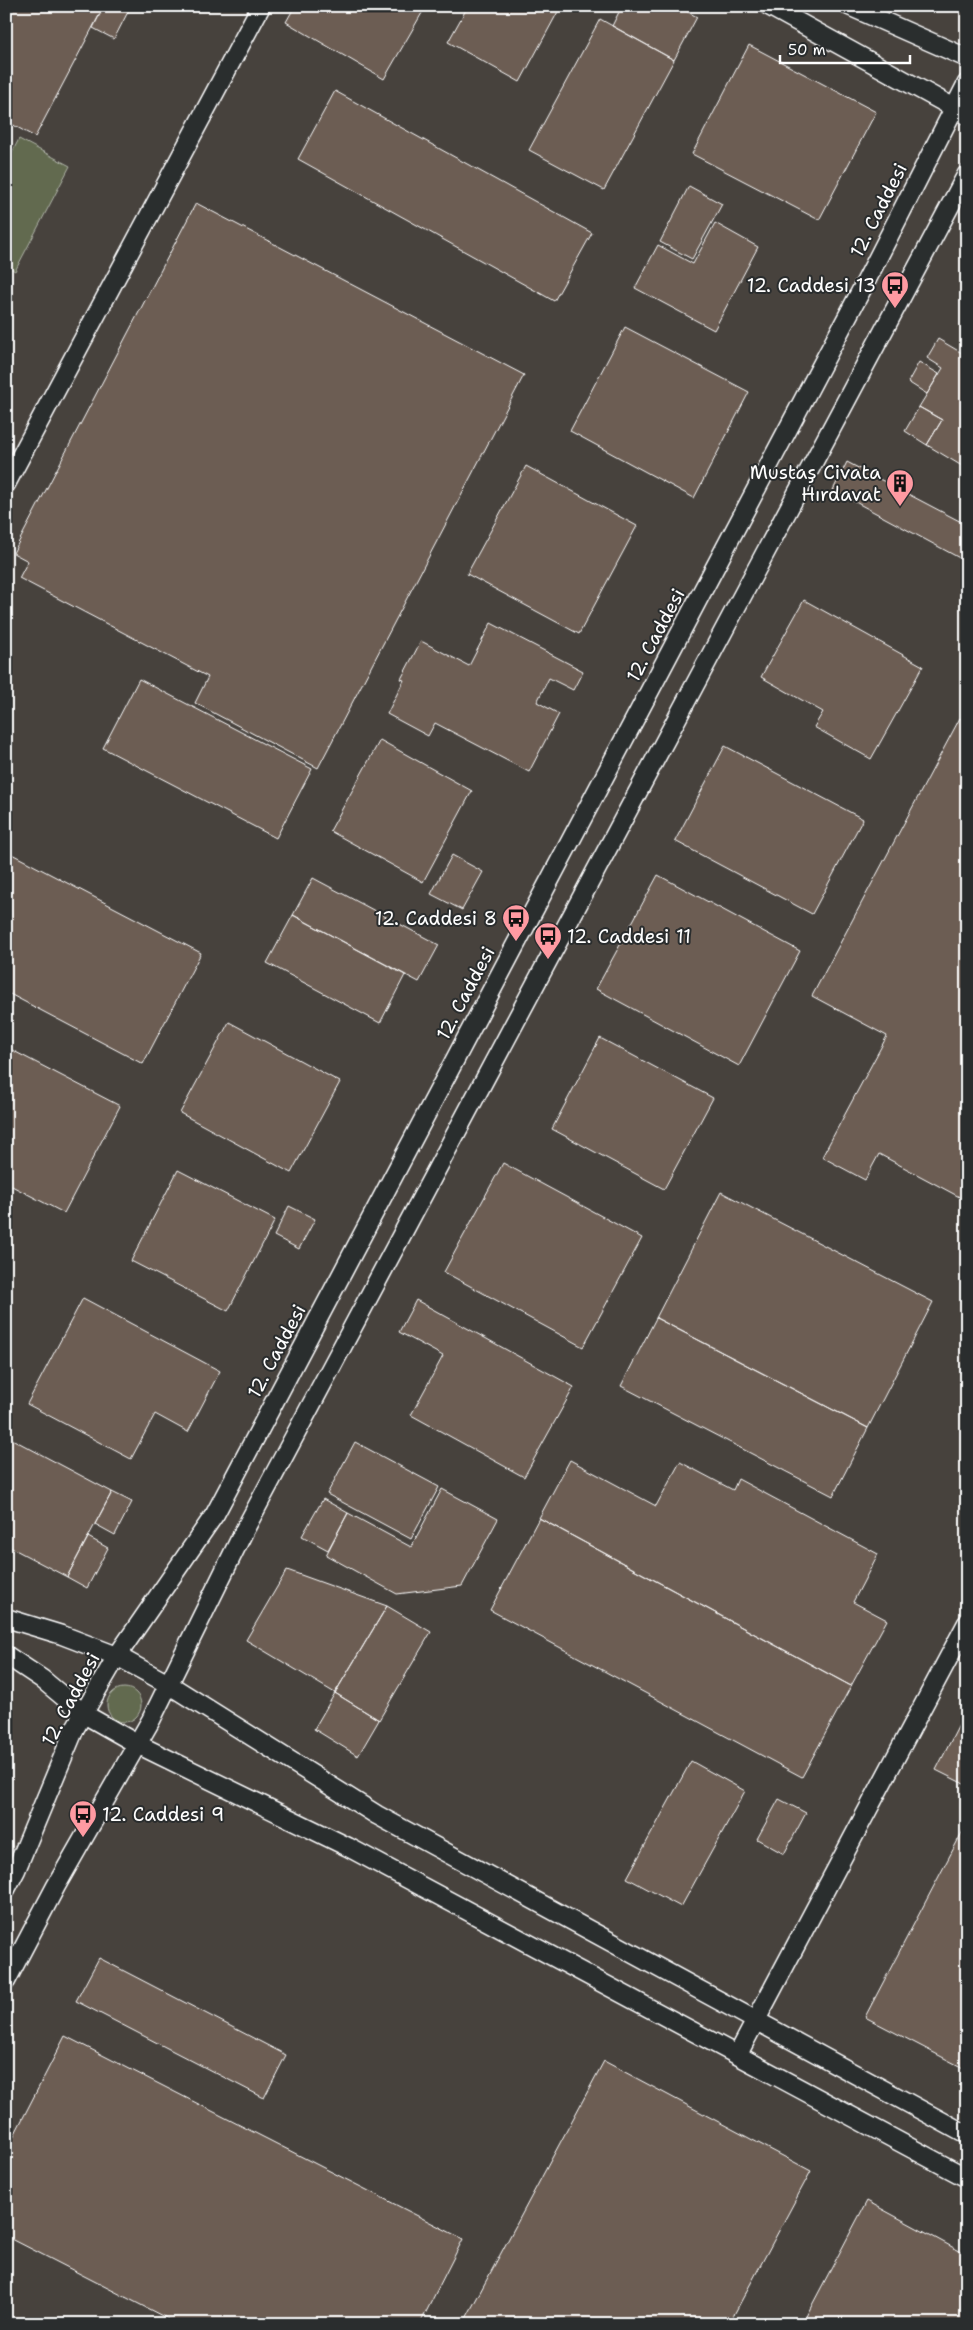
<svg xmlns="http://www.w3.org/2000/svg" width="973" height="2330" font-family="'Shantell Sans',sans-serif">
	<rect width="100%" height="100%" fill="#373735"/>
	<filter id="ink" filterUnits="userSpaceOnUse"><feTurbulence type="fractalNoise" baseFrequency=".02" numOctaves="2"/><feDisplacementMap in="SourceGraphic" scale="10" xChannelSelector="R" yChannelSelector="G"/><feConvolveMatrix kernelMatrix="1 2 1 2 8 2 1 2 1" color-interpolation-filters="sRGB"/></filter>
	<g filter="url(#ink)">
		<path fill="#47423e" d="M6,6h961v2318h-961z"/>
		<path fill="#626a50" stroke="#b0b4a8" d="M19,139l51,27 -55,105 -9,-5v-102z
			M107 1705a17 17 0 1 1 34 0a17 17 0 1 1-34 0Z"/>
		<path fill="#6c5d53" stroke="#fff" d="M6,6h98l-69,131 -29,-16z
			M104,6h27l-17,33 -21,-11z
			M295,6h131l-42,73 -98,-57z
			M468,6h93l-41,76 -72,-40z
			M622,6h55l20,11 -23,43 -62,-34z
			M600,19l74,41 -70,130 -75,-40z
			M749,45l127,67 -57,108 -127,-66z
			M335,91l257,142 -38,68 -256,-142z
			M689,186l33,18 -30,55 -32,-17z
			M196,203l328,172 -206,393 -123,-65 13,-26 -189,-99 9,-17 -15,-8z
			M715,223l43,24 -44,83 -79,-42 23,-43 35,19z
			M625,327l124,65 -55,106 -124,-67z
			M938,339l29,17v113l-40,-24 15,-25 -23,-13 24,-39 -16,-10z
			M919,362l20,12 -12,20 -19,-12z
			M919,407l23,13 -15,25 -22,-14z
			M847,462l120,63v37l-134,-72z
			M526,466l111,60 -58,108 -112,-60z
			M804,600l119,66 -52,93 -57,-32 9,-15 -62,-35z
			M491,623l92,48 -10,19 -24,-12 -12,24 22,12 -30,58 -94,-49 -7,13 -41,-22 17,-34 -3,-1 20,-38 48,25z
			M139,679l173,90 -36,69 -173,-90z
			M960,718l7,4v479l-88,-47 -14,26 -43,-23 65,-121 -75,-40z
			M380,740l92,51 -49,91 -93,-51z
			M725,746l138,73 -51,95 -137,-73z
			M6,851l195,102 -58,111 -137,-72z
			M452,855l31,17 -21,38 -31,-16z
			M658,875l142,76 -61,115 -143,-77z
			M313,878l126,67 -20,37 -126,-67z
			M293,915l112,60 -25,48 -113,-60z
			M229,1022l111,60 -49,91 -111,-60z
			M600,1038l113,60 -49,91 -112,-60z
			M6,1047l114,59 -56,107 -58,-30z
			M503,1163l139,75 -59,109 -139,-75z
			M178,1170l97,50 -47,91 -97,-50z
			M721,1192l212,110 -65,126 -212,-110z
			M289,1206l26,13 -16,30 -25,-13z
			M83,1298l137,73 -32,61 -33,-18 -24,45 -104,-55z
			M416,1300l158,87 -50,90 -113,-62 32,-59 -44,-24z
			M656,1318l212,110 -35,68 -212,-110z
			M10,1438l102,54 -45,85 -61,-32v-100z
			M355,1442l84,45 -28,52 -84,-45z
			M570,1460l86,46 24,-44 53,28 5,-11 140,75 -25,48 34,18 -36,66 -312,-168z
			M442,1489l56,30 -36,67 -65,8 -71,-39 22,-42 63,34z
			M112,1492l20,10 -17,33 -20,-11z
			M323,1499l25,14 -20,37 -26,-14z
			M539,1518l312,168 -49,91 -312,-167z
			M88,1537l20,11 -21,40 -20,-11z
			M287,1570l100,36 -52,87 -89,-53z
			M387,1606l44,26 -52,88 -44,-27z
			M335,1693l44,27 -21,36 -44,-27z
			M959,1725l8,4 -1,56 -30,-15z
			M691,1761l54,30 -64,116 -54,-29z
			M779,1799l27,14 -22,41 -27,-15z
			M967,1823v247l-102,-53z
			M99,1958l187,97 -22,43 -188,-97z
			M65,2036l398,203 -43,85h-242l-172,-88v-85z
			M604,2061l207,110 -82,153h-266z
			M867,2201l100,54v69h-165z"/>
		<g fill="none" stroke-linecap="round" stroke-linejoin="round">
			<g stroke="#fff" stroke-width="21">
				<path id="minor" d="M769,6l198,109
					M849,6l118,52
					M6,484l255,-478
					M6,1618l56,17 55,21 51,28 209,131 590,320
					M6,1655l36,24 42,35 53,30 211,103 619,331
					M6,1889l10,-19 59,-142 42,-72 98,-142 648,-1227 104,-204
					M6,1981l50,-95 95,-166 93,-189 723,-1357
					M738,2054l229,-431"/>
			</g>
			<use href="#minor" stroke="#2a2d2e" stroke-width="18"/>
		</g>
	</g>
	<defs>
		<g id="bus-pin" transform="scale(1.4375)"><path d="M0 17L-7.5 6A9.5 9.5 0 1 1 7.5 6Z" fill="#ff9aa2" stroke="#2a2d2e"/><path d="M-5-6H5V4H4V6H2V4H-2V6H-4V4H-5ZM-3.5-4V0h7V-4ZM-3.5 1.2v1.5H-2V1.2ZM2 1.2v1.5H3.5V1.2Z" fill="#111"/></g>
		<g id="building-pin" transform="scale(1.4375)"><path d="M0 17L-7.5 6A9.5 9.5 0 1 1 7.5 6Z" fill="#ff9aa2" stroke="#2a2d2e"/><path d="M-4-6H4V6H1V3H-1V6H-4ZM-2.5-4.3h1.7v1.8h-1.7ZM.8-4.3h1.7v1.8H.8ZM-2.5-1h1.7V.8h-1.7ZM.8-1h1.7V.8H.8Z" fill="#111"/></g>
	</defs>
	<g fill-rule="evenodd">
		<use href="#bus-pin" x="895" y="285"/>
		<use href="#building-pin" x="900" y="483"/>
		<use href="#bus-pin" x="516" y="918"/>
		<use href="#bus-pin" x="548" y="936"/>
		<use href="#bus-pin" x="83" y="1814"/>
	</g>
	<g text-anchor="middle" stroke-width="4" stroke-linejoin="round" paint-order="stroke">
		<g font-size="19" fill="#fff" stroke="#2a2d2e">
			<text transform="translate(878 210) rotate(-63)" y="7">12. Caddesi</text>
			<text transform="translate(655 635) rotate(-62)" y="7">12. Caddesi</text>
			<text transform="translate(465 993) rotate(-62)" y="7">12. Caddesi</text>
			<text transform="translate(276 1351) rotate(-62)" y="7">12. Caddesi</text>
			<text transform="translate(70 1699) rotate(-62)" y="7">12. Caddesi</text>
		</g>
		<g font-size="19" fill="#fff" stroke="#2a2d2e" text-anchor="end">
			<text x="876" y="292">12. Caddesi 13</text>
			<text x="881" y="479">Mustaş Civata<tspan x="881" dy="22">Hırdavat</tspan></text>
			<text x="497" y="925">12. Caddesi 8</text>
			<text x="567" y="943" text-anchor="start">12. Caddesi 11</text>
			<text x="102" y="1821" text-anchor="start">12. Caddesi 9</text>
		</g>
	</g>
	<rect width="973" height="2330" fill="none" stroke="#2a2d2e" stroke-width="25"/>
	<rect x="12" y="12" width="948" height="2305" fill="none" stroke="#fff" stroke-width="2" filter="url(#ink)"/>
	<path d="M780 55v8h130v-8" fill="none" stroke="#ffffff" stroke-width="2.5"/>
	<text x="788" y="55" font-size="15" fill="#ffffff" stroke="#2a2d2e" stroke-width="4" paint-order="stroke">50 m</text>
</svg>
